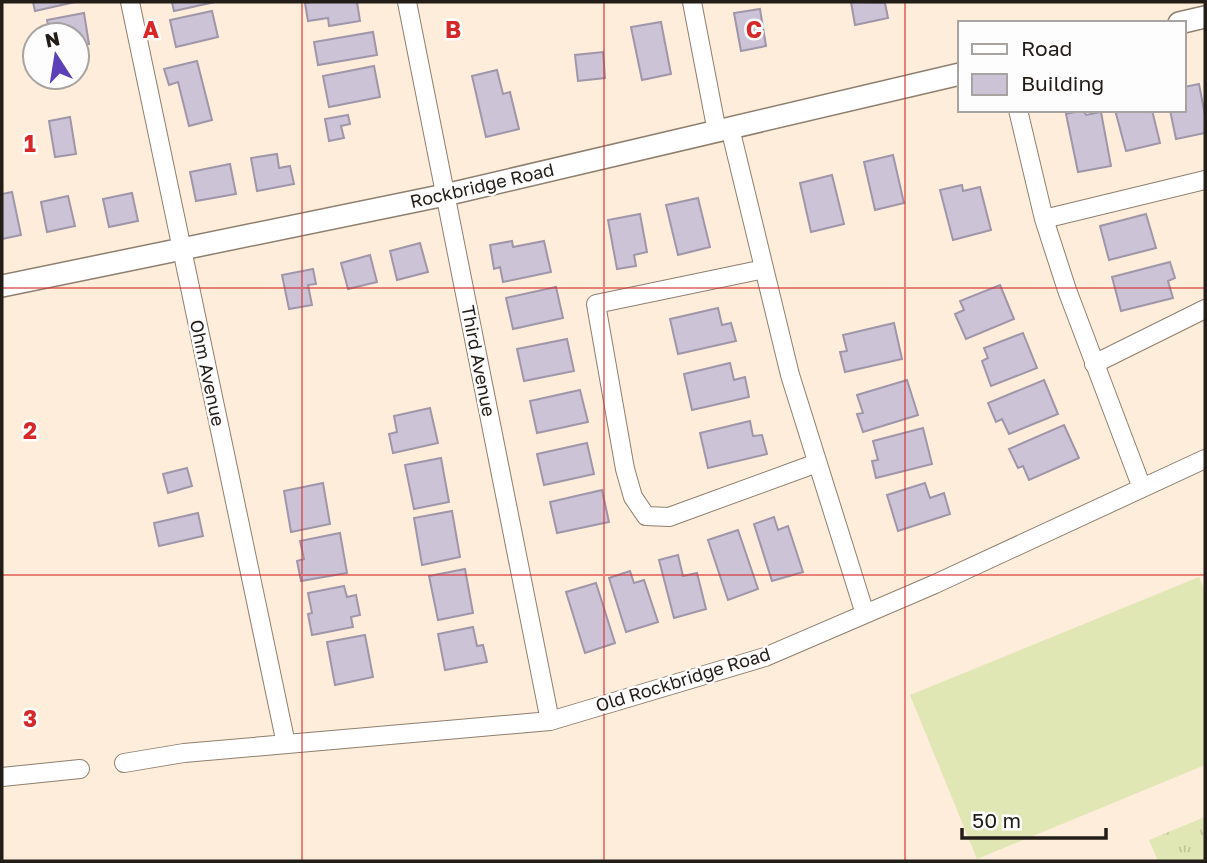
<svg xmlns="http://www.w3.org/2000/svg" width="1207" height="863" font-family="'Golos Text',sans-serif">
	<defs>
		<pattern id="park-tufts" width="24" height="20" patternUnits="userSpaceOnUse" patternTransform="scale(1.75)"><rect width="24" height="20" fill="#e0e7b4"/><path d="M3 7l-1-3M5 7V3M7 7l1-3M15 17l-1-3M17 17v-4M19 17l1-3" fill="none" stroke="#c0c69a"/></pattern>
	</defs>
	<rect width="100%" height="100%" fill="#fdedda"/>
	<path fill="#e0e7b4" d="M1199,577l6,14v174l-228,94 -67,-164z"/>
	<path fill="url(#park-tufts)" d="M1205,817v44h-47l-9,-21z"/>
	<path fill="#ccc3d7" stroke="#9f96aa" stroke-width="2" d="M33,2h42l-40,9z
		M172,2h43l-41,9z
		M311,2h46l3,19 -31,5 -1,-8 -20,3 -3,-18z
		M851,2l34,1 3,15 -33,7z
		M760,9l6,37 -25,5 -7,-38z
		M212,11l6,26 -42,10 -6,-27z
		M84,13l5,31 -12,2v-11h-27l-3,-15z
		M661,22l10,52 -29,6 -11,-53z
		M373,32l4,23 -59,10 -4,-23z
		M603,52l2,26 -27,3 -3,-26z
		M197,61l15,59 -23,6 -11,-44 -9,3 -5,-16z
		M374,66l6,31 -51,10 -6,-31z
		M497,70l6,24 7,-2 9,37 -33,8 -14,-61z
		M1199,84l6,31v18l-29,6 -6,-29h14v-23z
		M1083,110l3,5 15,-3 10,54 -33,6 -12,-58z
		M1115,110h37l8,33 -34,8z
		M348,115l2,9 -9,2 3,12 -15,3 -4,-22z
		M70,117l6,37 -21,3 -6,-36z
		M277,154l2,14 11,-2 4,18 -37,7 -6,-33z
		M893,155l11,48 -29,7 -11,-48z
		M230,164l6,30 -40,7 -6,-29z
		M832,175l12,49 -33,8 -11,-49z
		M962,185l1,6 17,-4 11,43 -38,10 -13,-50z
		M12,192l9,43 -19,4v-45z
		M132,193l6,28 -29,6 -6,-28z
		M68,196l7,30 -28,6 -6,-30z
		M698,198l12,49 -32,8 -12,-50z
		M640,214l7,38 -13,3 2,11 -19,3 -9,-49z
		M1146,214l10,34 -47,12 -9,-34z
		M512,241l1,6 31,-6 7,31 -48,10 -3,-15 -6,2 -4,-24z
		M420,243l8,29 -31,8 -7,-29z
		M370,255l7,27 -29,7 -7,-26z
		M1170,262l5,16 -7,3 5,17 -52,13 -9,-34z
		M313,269l3,15 -8,1 4,20 -23,4 -7,-34z
		M1000,285l14,34 -48,20 -11,-25 9,-4 -4,-9z
		M556,287l7,31 -50,11 -7,-31z
		M718,308l4,17 9,-2 5,18 -58,13 -8,-35z
		M894,323l8,36 -57,13 -5,-20 7,-1 -4,-16z
		M1023,333l14,35 -46,18 -9,-25 6,-3 -4,-10z
		M567,339l7,32 -50,10 -7,-32z
		M730,363l4,17 11,-3 4,20 -57,13 -8,-36z
		M907,380l11,35 -55,17 -6,-18 6,-1 -6,-18z
		M1044,380l14,34 -49,20 -7,-15 -6,3 -8,-19z
		M580,390l8,32 -51,11 -7,-32z
		M430,408l8,35 -45,10 -4,-19 8,-2 -3,-16z
		M750,421l3,15 9,-1 5,19 -59,14 -8,-35z
		M1064,425l15,33 -50,22 -6,-14 -5,2 -9,-19z
		M923,428l9,36 -56,14 -4,-17 6,-1 -5,-19z
		M587,443l7,31 -50,11 -7,-31z
		M441,458l8,44 -35,7 -9,-44z
		M187,468l5,18 -24,7 -5,-19z
		M323,483l7,41 -39,8 -7,-41z
		M925,483l5,15 14,-5 6,21 -52,17 -11,-36z
		M602,490l7,32 -52,11 -7,-31z
		M452,511l8,46 -38,8 -8,-47z
		M198,513l5,23 -44,10 -5,-23z
		M774,517l4,13 10,-4 15,46 -31,9 -18,-57z
		M738,530l20,59 -30,11 -20,-60z
		M340,533l7,40 -46,8 -4,-20 7,-2 -4,-18z
		M678,555l5,21 14,-3 9,36 -32,9 -15,-58z
		M465,569l8,44 -35,7 -9,-44z
		M630,571l4,12 10,-3 14,42 -32,10 -17,-54z
		M596,583l19,60 -30,10 -19,-61z
		M344,586l3,11 9,-2 4,20 -9,2 2,10 -41,8 -4,-21 4,-1 -4,-20z
		M473,627l4,19 6,-1 4,17 -42,8 -7,-36z
		M365,635l8,42 -38,8 -8,-43z"/>
	<g fill="none" stroke-linecap="round" stroke-linejoin="round">
		<g stroke="#8e7f6e" stroke-width="20">
			<path id="minor" d="M130,2l156,742
				M407,2l143,719
				M692,2l25,130
				M1018,110l26,109 23,71 75,198
				M730,128l60,247 75,239
				M1044,219l161,-39
				M764,269l-168,35 29,165 8,28 13,19 23,1 148,-54
				M1094,364l111,-55
				M124,763l60,-10 366,-32 215,-64 170,-73 270,-125
				M2,777l78,-8"/>
		</g>
		<g stroke="#8e7f6e" stroke-width="24">
			<path id="tertiary" d="M1179,23l26,-6
				M2,286l443,-91 515,-121"/>
		</g>
		<use href="#minor" stroke="#fff" stroke-width="18"/>
		<use href="#tertiary" stroke="#fff" stroke-width="21"/>
	</g>
	<path fill="none" stroke="#d62828" stroke-width="2" stroke-opacity="0.55" d="M302,2v859M604,2v859M905,2v859M2,288h1203M2,575h1203"/>
	<g text-anchor="middle" stroke-width="5" stroke-linejoin="round" paint-order="stroke">
		<g font-size="18" fill="#231d17" stroke="#fdfdfd">
			<text transform="translate(482 186) rotate(-13)" y="6">Rockbridge Road</text>
			<text transform="translate(478 361) rotate(79)" y="6">Third Avenue</text>
			<text transform="translate(207 373) rotate(78)" y="6">Ohm Avenue</text>
			<text transform="translate(683 680) rotate(-17)" y="6">Old Rockbridge Road</text>
		</g>
	</g>
	<g font-size="23" text-anchor="middle" font-weight="bold" fill="#d62828" stroke="#fdfdfd" stroke-width="5" stroke-linejoin="round" paint-order="stroke">
		<text x="151" y="38">A</text>
		<text x="453" y="38">B</text>
		<text x="754" y="38">C</text>
		<text x="30" y="152">1</text>
		<text x="30" y="439">2</text>
		<text x="30" y="727">3</text>
	</g>
	<rect width="1207" height="863" fill="none" stroke="#231d17" stroke-width="7"/>
	<rect x="958" y="21" width="228" height="91" fill="#fdfdfd" stroke="#a6a3a1" stroke-width="2"/>
	<rect x="972" y="44" width="35" height="10" fill="#ffffff" stroke="#a6a3a1" stroke-width="2"/>
	<text x="1021" y="56" font-size="21" fill="#231d17">Road</text>
	<rect x="972" y="74" width="35" height="21" fill="#ccc3d7" stroke="#a6a3a1" stroke-width="2"/>
	<text x="1021" y="91" font-size="21" fill="#231d17">Building</text>
	<g transform="translate(56 56) rotate(348)"><circle r="33" fill="#fdfdfd" stroke="#a6a3a1" stroke-width="2"/>
	<path d="M0-5L12 26L0 18L-12 26Z" fill="#5b40b8"/>
	<text y="-10" font-size="19" font-weight="bold" text-anchor="middle" fill="#231d17">N</text>
	</g>
	<path d="M962 828v10h144v-10" fill="none" stroke="#231d17" stroke-width="3.5"/>
	<text x="972" y="828" font-size="21" fill="#231d17" stroke="#fdfdfd" stroke-width="5" paint-order="stroke">50 m</text>
</svg>
